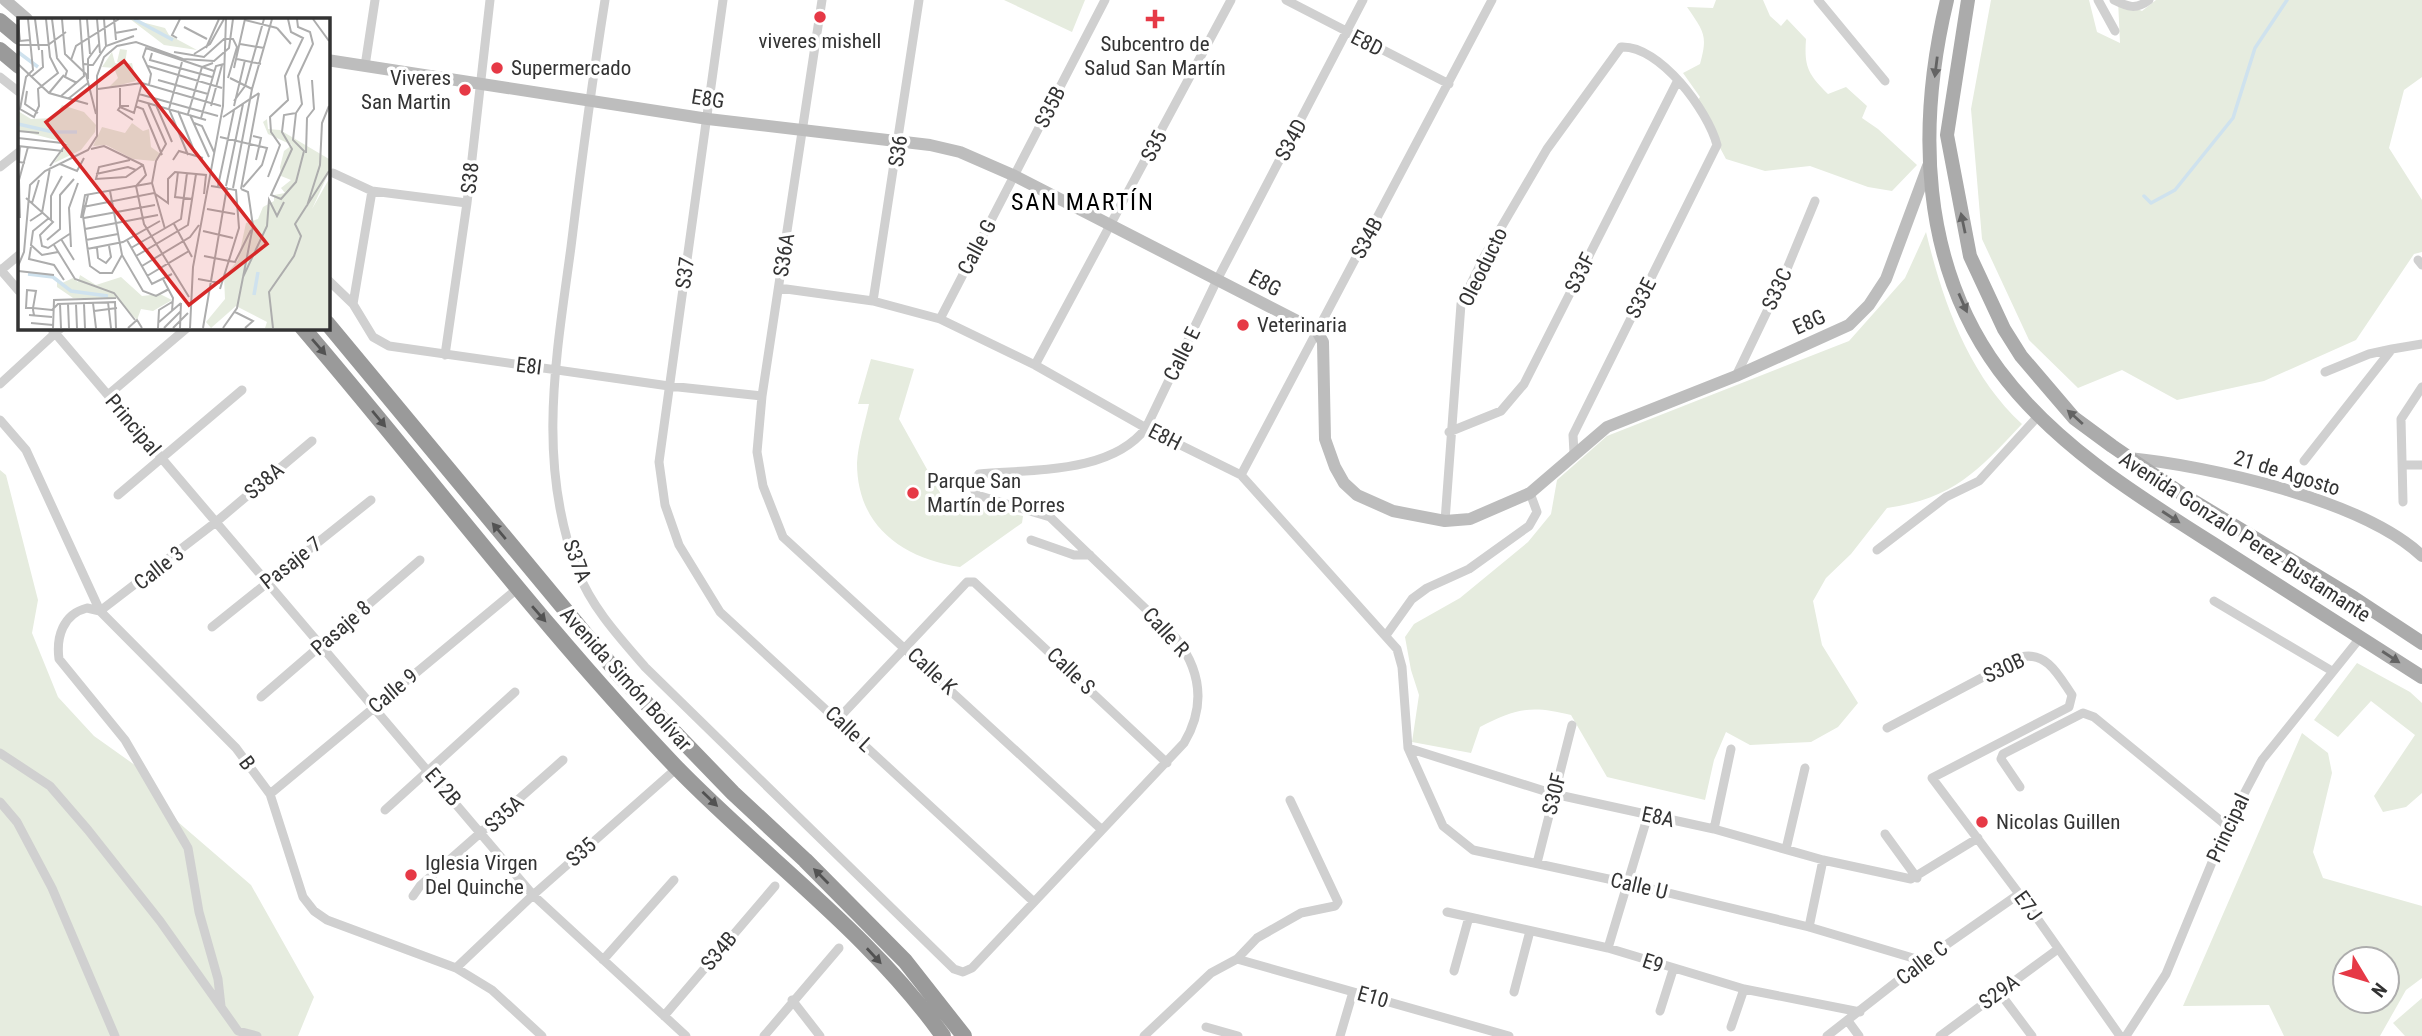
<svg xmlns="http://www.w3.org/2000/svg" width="2422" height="1036" font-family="'Roboto Condensed',sans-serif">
	<rect width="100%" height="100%" fill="#fff"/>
	<path fill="#e6ecdf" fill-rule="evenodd" d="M1004,0h81l-13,32z
		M1716,0h47l7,16 11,10 6,-7 19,20c-2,28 2,35 22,55l18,-7 21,19 -5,12 16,11 39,36 -25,26 -24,-4 -58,-21 -45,5 -39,-12 -30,-56 4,-6 -17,-24 17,-9c8,-29 4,-32 -13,-57l26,1z
		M1991,0h98l8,32 23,11 -2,-43 24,11 14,-11h266v77l-18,13 -15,58 33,52v52l-8,2 -58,86 -92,41 -87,19 -55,-30 -44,18 -49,-48 -47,-101 -11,-130z
		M1926,232c17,70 42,142 96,192 -45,48 -68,74 -135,84l-36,46 -25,24 -13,23 9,44 36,58 -20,24 -27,15 -61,3 -24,-13 -12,28 -9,40 -98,-23 -36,-62c-39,-10 -55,-7 -91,12l-9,26 -59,-11 7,-47 -8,-25 -6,-33 9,-13 46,-26 68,-56 23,-28 6,-34 50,-44 242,-95 56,-63z
		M871,359l43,10 -15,50 44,79 80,18 -1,7 -62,44c-58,-9 -103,-41 -103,-104 1,-19 8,-40 12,-59h-11z
		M0,470l6,5 32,125 -6,33 26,64 36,39 45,32 39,54 73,63 63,112 -16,39h-298z
		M2357,663l53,29 12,11v90l-16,14 -23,5 -9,-16 41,-61 -44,-34 -33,36 -24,-17z
		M2302,733l26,20 4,20 -19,79 10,26 99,28v72l-16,12 -26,46h-96l-15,-31 -86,1zM2345,959h42v42h-42z
		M2422,998v38h-17l-12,-13z"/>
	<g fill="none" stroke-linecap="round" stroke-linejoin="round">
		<path stroke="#cfe2ee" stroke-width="3.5" d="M2144,196l7,7 24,-13 58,-72 22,-70 32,-48"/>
		<path stroke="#d0d0d0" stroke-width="9" d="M605,0c-13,82 -24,165 -34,247 -15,111 -35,217 7,325 14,36 42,66 67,95l309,302 9,3 9,-4 212,-225c22,-37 17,-72 -8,-105l-126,-121 -73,-22 -5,-10 7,-11c53,-5 132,0 167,-46l71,-148 146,-280
			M723,0l-64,462 6,43 14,40 41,67 314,290
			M822,0l-60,396 -5,56 6,34 20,51 318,292
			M1286,0l163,84
			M1818,0l67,81
			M2098,0l17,31
			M2114,0c14,7 22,10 35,0
			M365,66l10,-66
			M0,77l19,15
			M0,167l19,-15
			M333,173l39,18 95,12
			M2418,260l4,5
			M0,269l19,22
			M1,270l18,-15
			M327,279l26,25 20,33 16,9 280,40 93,10
			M779,288l94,13 67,18 95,46 111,63 95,47 156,174 5,18 6,81 35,78 30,24 154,33 182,44 114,34
			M873,301l46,-301
			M353,304l19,-113
			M940,319l165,-319
			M50,327l483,568 153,141
			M445,355l22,-152 23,-203
			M1035,365l196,-365
			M2325,372l44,-18 23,-5
			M1736,376l48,-100 31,-75
			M0,384l62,-57
			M108,395l80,-68
			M0,420l26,30 74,161 136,137 34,46 33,103 11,14 13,9 129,48 36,22 50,46
			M1449,432l52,-21 23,-27 154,-304
			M2304,461l88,-112 30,-5
			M2404,465h18
			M1241,475l251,-475
			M118,495l124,-105
			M2403,502l-2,-83 21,-32
			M1445,521l16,-217 24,-49 62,-106 74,-102c39,-2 87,64 96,98l-144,290 1,18
			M1031,540l43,15h16
			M1877,550l69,-53 33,-16 61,-67
			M2214,601l118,70
			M100,611l-13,-3c-24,6 -31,29 -28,51l66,81 63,108 11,64 19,67 3,27
			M100,611l116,-89 96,-81
			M212,627l159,-127
			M1387,634l25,-35 15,-11 42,-19 60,-43 8,-14 -7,-19
			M261,697l159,-137
			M838,719l129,-137h7l193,181
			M1887,728l134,-71c26,-6 38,19 51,38l-3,12 -137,71 100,133 88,125
			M1408,748l146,46 160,35 109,31 88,19 67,-41
			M0,753l50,33 38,44 72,91 78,110 19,5
			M2020,787l-19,-28 2,-5 80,-41 11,4 133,109
			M270,794l247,-205
			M0,802l17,20 35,66 63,148
			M385,810l130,-118
			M1714,829l17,-80
			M1885,834l32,44
			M1786,849l19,-81
			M1537,863l35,-138
			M413,896l7,-10 143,-126
			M1447,912l161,36 136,41 116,23
			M1809,927l14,-67
			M1608,948l40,-133
			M1237,959l272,77
			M603,960l71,-80
			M456,968l77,-73 144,-127
			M1454,971l15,-54
			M1514,992l16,-61
			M1999,992l33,44
			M792,1000l28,36
			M1660,1011l13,-41
			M664,1016l111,-130
			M1848,1021l11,15
			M1206,1027l32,9
			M1731,1027l13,-38
			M764,1036l75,-88
			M1144,1036l67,-63 26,-14 20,-21 44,-25 34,-7 3,-4 -48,-102
			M1340,1036l13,-44
			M1827,1036l96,-75 96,-67
			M1940,1036l118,-87
			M2126,1036l40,-62 61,-148 35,-66 98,-122"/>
		<path stroke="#bdbdbd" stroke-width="12" d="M5,0l22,19
			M327,60l381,59 222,26 30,7 55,24 302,155 6,11 2,97 10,28 9,16 13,12 36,16 52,10 25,-2 60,-26 77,-66 129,-51 113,-51 20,-20 17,-26 42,-113
			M2129,458c81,8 234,42 293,98"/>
		<path stroke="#ababab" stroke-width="14" d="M1947,0c-30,125 -27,263 52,370 55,74 137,125 213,173 70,45 140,90 210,134
			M1968,0l-21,135 23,121 34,73 17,27 53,62 38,28 73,50 169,102 68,45"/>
		<path stroke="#9a9a9a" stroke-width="16" d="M0,21l19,16
			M0,50l19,16
			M327,323l293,353 113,117 72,67 100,101 59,75
			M302,327c125,146 240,300 373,439 88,91 194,166 268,270"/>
	</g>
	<defs><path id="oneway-solid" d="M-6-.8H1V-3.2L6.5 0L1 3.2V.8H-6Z" transform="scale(1.75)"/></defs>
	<g fill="#636363">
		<use href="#oneway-solid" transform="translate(1936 67) rotate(97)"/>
		<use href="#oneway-solid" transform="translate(1963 223) rotate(-102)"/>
		<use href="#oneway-solid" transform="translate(1963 303) rotate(66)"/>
		<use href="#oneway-solid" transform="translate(2075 417) rotate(-138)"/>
		<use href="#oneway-solid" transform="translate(2171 517) rotate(33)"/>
		<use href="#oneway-solid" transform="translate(2391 657) rotate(33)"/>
	</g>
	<g fill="#525252">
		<use href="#oneway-solid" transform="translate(319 347) rotate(49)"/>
		<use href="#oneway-solid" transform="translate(379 419) rotate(50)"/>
		<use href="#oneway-solid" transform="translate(499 531) rotate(-130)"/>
		<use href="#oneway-solid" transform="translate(539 614) rotate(49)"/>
		<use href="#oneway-solid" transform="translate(710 799) rotate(44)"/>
		<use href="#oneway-solid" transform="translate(821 876) rotate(-135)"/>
		<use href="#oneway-solid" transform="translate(874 956) rotate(47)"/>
	</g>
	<g fill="#e63946" stroke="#fff" stroke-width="2.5">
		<circle cx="820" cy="17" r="7"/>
		<path d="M1151.5 8.5h7v7h7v7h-7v7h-7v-7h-7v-7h7z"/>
		<circle cx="497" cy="68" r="7"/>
		<circle cx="465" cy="90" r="7"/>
		<circle cx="1243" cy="325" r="7"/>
		<circle cx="913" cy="493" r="7"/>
		<circle cx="1982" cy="822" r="7"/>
		<circle cx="411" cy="875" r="7"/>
	</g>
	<g text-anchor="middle" stroke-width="7" stroke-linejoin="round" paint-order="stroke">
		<g font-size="21" fill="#333" stroke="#fff" text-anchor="start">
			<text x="820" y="48" text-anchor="middle">viveres mishell</text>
			<text x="1155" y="51" text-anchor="middle">Subcentro de<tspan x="1155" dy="24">Salud San Martín</tspan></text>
			<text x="511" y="75">Supermercado</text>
			<text x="451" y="85" text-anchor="end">Viveres<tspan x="451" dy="24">San Martin</tspan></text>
			<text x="1257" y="332">Veterinaria</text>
			<text x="927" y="488">Parque San<tspan x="927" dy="24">Martín de Porres</tspan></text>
			<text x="1996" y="829">Nicolas Guillen</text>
			<text x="425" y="870">Iglesia Virgen<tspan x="425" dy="24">Del Quinche</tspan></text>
		</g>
		<g font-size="21" fill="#333" stroke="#fff">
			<text transform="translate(1367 43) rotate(27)" y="7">E8D</text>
			<text transform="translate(708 99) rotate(9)" y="7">E8G</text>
			<text transform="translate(1050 107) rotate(-63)" y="7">S35B</text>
			<text transform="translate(1291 140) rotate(-62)" y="7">S34D</text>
			<text transform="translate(1154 146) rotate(-62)" y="7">S35</text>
			<text transform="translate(898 151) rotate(-81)" y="7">S36</text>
			<text transform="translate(470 178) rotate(-84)" y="7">S38</text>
			<text transform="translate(1367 238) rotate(-62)" y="7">S34B</text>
			<text transform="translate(977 247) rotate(-62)" y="7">Calle G</text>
			<text transform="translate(784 255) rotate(-81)" y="7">S36A</text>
			<text transform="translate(1483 267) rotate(-64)" y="7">Oleoducto</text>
			<text transform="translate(685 273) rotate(-82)" y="7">S37</text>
			<text transform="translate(1580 273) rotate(-63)" y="7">S33F</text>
			<text transform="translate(1265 283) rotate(28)" y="7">E8G</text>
			<text transform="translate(1777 289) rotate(-65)" y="7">S33C</text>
			<text transform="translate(1641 298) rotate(-63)" y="7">S33E</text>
			<text transform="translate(1809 322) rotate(-24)" y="7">E8G</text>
			<text transform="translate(1182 354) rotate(-64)" y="7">Calle E</text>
			<text transform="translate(529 366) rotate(7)" y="7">E8I</text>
			<text transform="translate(133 425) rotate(50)" y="7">Principal</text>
			<text transform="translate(1165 437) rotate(27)" y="7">E8H</text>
			<text transform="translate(2287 473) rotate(17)" y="7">21 de Agosto</text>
			<text transform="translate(264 481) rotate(-40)" y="7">S38A</text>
			<text transform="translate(2245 537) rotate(33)" y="7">Avenida Gonzalo Perez Bustamante</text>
			<text transform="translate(577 561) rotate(69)" y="7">S37A</text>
			<text transform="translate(291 563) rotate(-38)" y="7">Pasaje 7</text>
			<text transform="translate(159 568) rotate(-38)" y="7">Calle 3</text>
			<text transform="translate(341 628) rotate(-41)" y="7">Pasaje 8</text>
			<text transform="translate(1166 632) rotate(48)" y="7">Calle R</text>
			<text transform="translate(2004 668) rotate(-25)" y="7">S30B</text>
			<text transform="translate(932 671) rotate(43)" y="7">Calle K</text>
			<text transform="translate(1071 671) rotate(44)" y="7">Calle S</text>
			<text transform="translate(626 679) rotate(48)" y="7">Avenida Simón Bolívar</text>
			<text transform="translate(393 691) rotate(-40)" y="7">Calle 9</text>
			<text transform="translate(849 729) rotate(43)" y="7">Calle L</text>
			<text transform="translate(247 763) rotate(53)" y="7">B</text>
			<text transform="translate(443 787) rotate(49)" y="7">E12B</text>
			<text transform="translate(1554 794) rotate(-76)" y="7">S30F</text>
			<text transform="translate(504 814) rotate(-42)" y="7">S35A</text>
			<text transform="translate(1658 817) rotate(12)" y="7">E8A</text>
			<text transform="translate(2228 828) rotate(-65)" y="7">Principal</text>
			<text transform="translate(581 852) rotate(-41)" y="7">S35</text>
			<text transform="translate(1639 886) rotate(13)" y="7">Calle U</text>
			<text transform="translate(2028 906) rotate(54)" y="7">E7J</text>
			<text transform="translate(719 951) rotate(-50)" y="7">S34B</text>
			<text transform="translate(1653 963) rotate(18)" y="7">E9</text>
			<text transform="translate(1922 963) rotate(-37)" y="7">Calle C</text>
			<text transform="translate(1999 992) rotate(-36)" y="7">S29A</text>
			<text transform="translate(1373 997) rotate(16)" y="7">E10</text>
		</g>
		<g font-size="24" letter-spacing="2" fill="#000" stroke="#fff">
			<text x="1083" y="210">SAN MARTÍN</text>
		</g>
	</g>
	<g transform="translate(18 18)">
		<rect width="312" height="312" fill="#fff"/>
		<path d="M112,1l35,9 4,7 28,15 -33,-5zM102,31l7,1 -2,14 7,-1 4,18 -28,7 10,-10 -4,-10 -12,-1 10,-15 3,11 9,2 -7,-3zM44,87l22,7 12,13 -1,7 -14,18 -27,13 13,-20 -49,-13v-19l13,8 23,-1zM249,101l1,10 12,1 49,29v13l-17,37 17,-30v149h-64l2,-6 -31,-16 -25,22 -5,-6 19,-23 -1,-22 14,-17 8,-37 12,-4 5,-12 11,-6v-6l11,-2 -4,-5 10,-8 -10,-4 -1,-9 4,-16 8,-6 -24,-11 -5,-12zM114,105l11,8 6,-2 2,18 11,8 -8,6 -21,-2 -27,-14 -13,1 9,-19 23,6zM62,257l16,10 25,-8 21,19 18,-2 12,6 -19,11 -12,-2 -4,11 -21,-22h-43l-16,-11v-7l3,4 13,-6 5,4z" fill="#e6ecdf"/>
		<path fill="none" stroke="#cfe2ee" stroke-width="3.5" d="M116,1l39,21M0,34l20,15M0,106l35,8h24M10,256l25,3 18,14 37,5M236,277l4,-23"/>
		<path fill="none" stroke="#adadad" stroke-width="2" d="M10,1l5,51 -7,7 -6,32 14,8 5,-11 -1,-17 20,-16 -8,-16 -4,-38M17,1l4,31M34,1l5,39 10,13 -2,6 12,6M44,1l3,35 21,20 10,40M69,1l3,35M79,1l3,34M86,1l2,27M96,1l2,21M295,1l16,22M227,2l32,8M0,4l2,19 10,-1M166,9l23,12M259,10l14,16M97,15l22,-4M159,20l-5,-3 8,-16M222,26l24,4M0,27h30l18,-13M188,30l13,-29M156,34l30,5 20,-18h9l4,8 -9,31M134,35l-2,7 62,17M176,36l16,-10 14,-25M219,41l24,5M53,42l5,-14 43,-27M164,44l-13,47 19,46M0,46l31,29 39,11M66,46l9,1 13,-19 28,-10M130,48l74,22M216,50l11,-49M13,59l12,-10 -1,-17M212,60l22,11M70,61v-20l11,-15M140,62l50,14M131,67l2,-11 -8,-17 3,-9 68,23M102,70v18h9M80,71l44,-6 79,23M9,73l-2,13 13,9M31,75l15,-18M121,76l79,22M42,79l24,-21 -4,-57M50,81l20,-16M119,82l69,20M216,83l11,-15 19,-67M130,85l18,41 -10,17 -4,22 13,46M138,87l16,37M117,88l8,3 19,46M193,88l11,-41M216,88l11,-46M160,93l17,42M278,95l-3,27 11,11 -8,31 -15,17 -10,-4 21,-46 -10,-17 2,-17zM278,95l6,-9 -4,-28 15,-32 -3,-12 -12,-5 -1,-8M170,96l14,-47 11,-4M172,97l19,42M205,99l36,-24M183,100l15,-52 8,-2M115,102l-15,-10 2,-3 14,6 8,-30M176,105l8,3 12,26M0,113l21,2M235,118l8,2 -5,22M202,119l47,11 -5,17 -19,22M0,120l44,5 3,5M0,128l45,5M2,128l-1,16 6,1M73,131l13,-3 39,19 3,10 -10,11 8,38 45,73M288,135l1,-35 7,-9 -2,-29M112,142l-31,7 -3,12 30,-2 17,-12M155,142l6,-9 24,7M42,146l17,7 7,-13M32,148l16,-22M160,154l-3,25 18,2M78,156l32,-7 8,3M250,159l12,-32 -9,-13 -1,-15 18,-17 -3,-24 18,-38 -12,-6 -3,-13M193,168l25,4 3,38 -19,61M200,168l16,-76M208,168l17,-82M215,170l19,-99 20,-70M223,171l18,-96M92,173l12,64 21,36 13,5 13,-7M70,177l-5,21 7,50 10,7h12l10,-18M8,180l27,24 -13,13 2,11 6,2 23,-15M14,185l7,-23M289,188l13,-41 2,-42 7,-17M65,189l71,-14 14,10v-24l7,-7 31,3 -2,19M189,191l28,5M2,200l-1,-38 9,-33M31,200l-16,13 -2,14 11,10 16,-3M63,200l4,-23 67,-12M66,200l71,-13M33,202v-24l11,-20M12,203l12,-8 8,-45M156,206l18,33M67,211l73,-14M185,213l30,7M43,221l13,21M29,222l13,-11v-34l14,-16M68,222l32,-6M109,222l25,44 20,-10M36,227l21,34 39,14 21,27M13,229l-2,12 25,6 10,15M53,229l-2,-39 9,-25M79,230l1,10 8,5 5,-6 -2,-11M113,230l50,-29 6,-46M69,231l36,-7 37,-21M118,238l52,-31 8,-51M186,238l25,5M211,243l6,1 16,-32M0,248l6,-14 6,-67 15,-14 43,-21 9,-14v-60l7,-19 13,-11 19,-4 47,17 31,2 15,-13 4,-29M124,248l48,-29 9,-12M0,253l36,4M129,258l42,-25M225,259l24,-51 2,-26 8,16 7,-14M145,261l10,19 -1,13M180,261l22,4M90,284l3,26M75,285l3,25M42,286l1,24M50,286l1,24M58,286l1,24M66,286l1,24M76,293l23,-3M217,294l18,9 -8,7M11,297l23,2M16,297l-1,-5v-2l3,-17 -9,-1 -1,18h7l19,2 6,-6 57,-2 1,26M141,304l22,-19M13,305l22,2M35,310l1,-28 62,-2M110,310l9,-8 5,8M140,310l1,-18 13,-8M146,310l17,-17M155,310l15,-15M162,310l1,-25M172,310l3,-61 30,-161 3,-87M185,310l24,-141M205,310l14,-20 16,-82 -5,-34 -7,-3M255,310l-4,-36 25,-36 7,-20 -6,-12 34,-53"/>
		<path fill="#d62828" fill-opacity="0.15" stroke="#d62828" stroke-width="3.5" d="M106,43l143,183 -78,61 -143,-183z"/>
		<rect width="312" height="312" fill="none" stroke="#333" stroke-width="3.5"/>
	</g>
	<g transform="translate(2366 980) rotate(128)"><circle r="33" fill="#ffffff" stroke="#adadad" stroke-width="2"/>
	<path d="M0-5L12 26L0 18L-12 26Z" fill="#e63946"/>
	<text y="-10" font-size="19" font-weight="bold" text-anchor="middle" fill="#333333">N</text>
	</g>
</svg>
